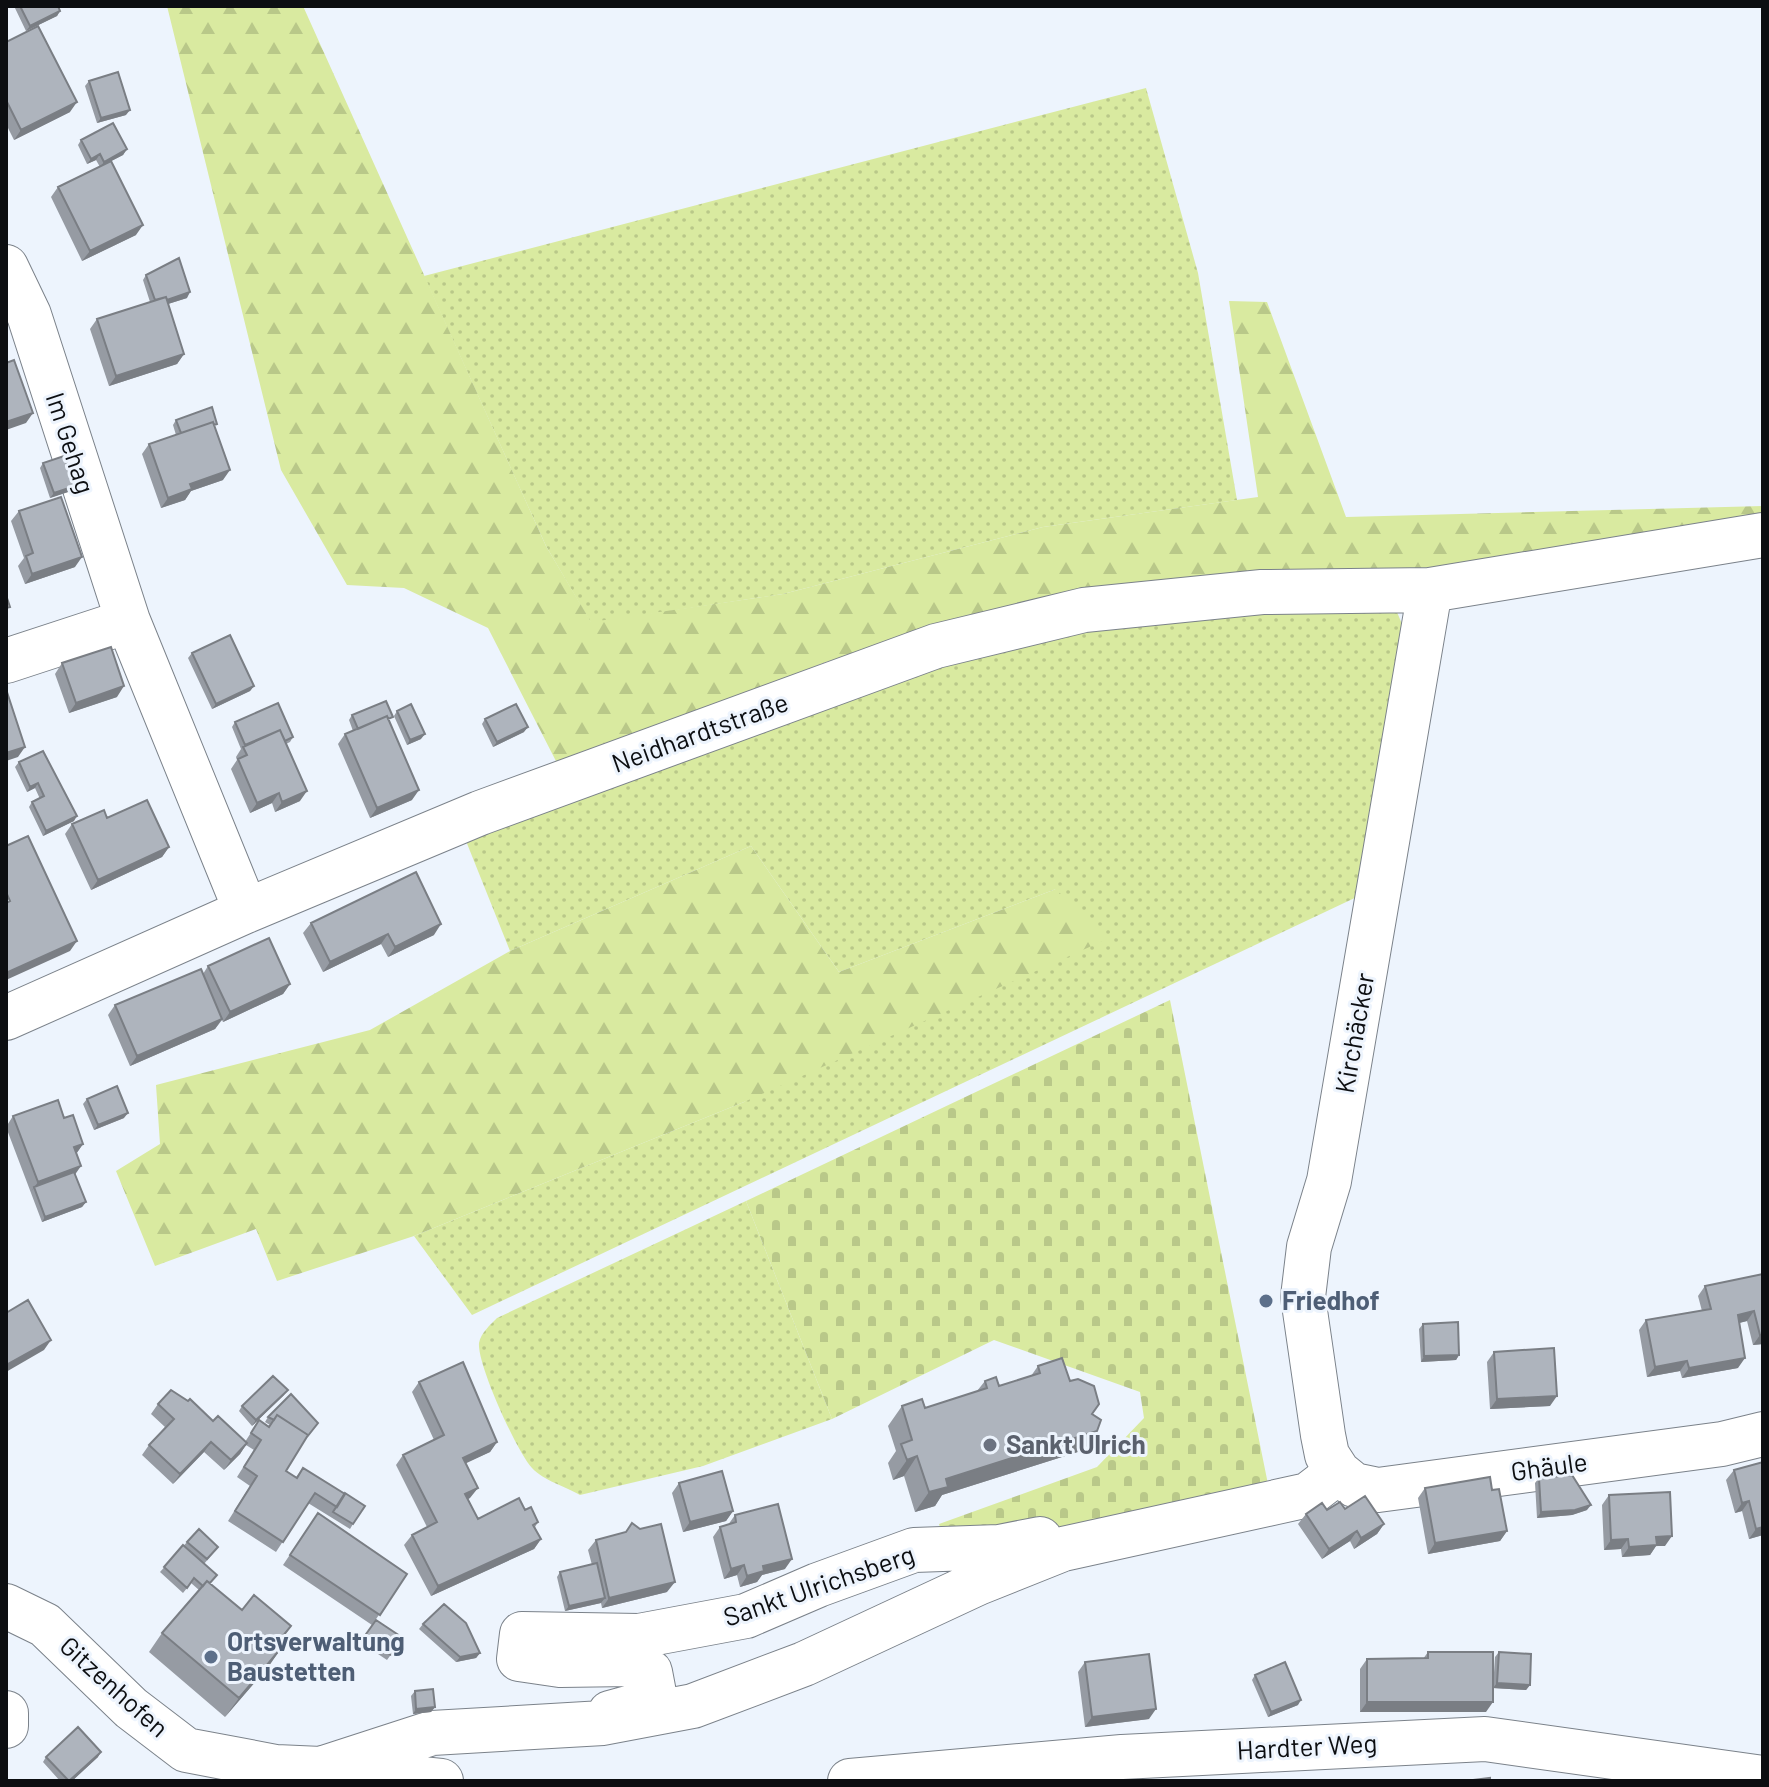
<svg xmlns="http://www.w3.org/2000/svg" width="1769" height="1787" font-family="Barlow,sans-serif">
	<defs>
		<pattern id="grass-dots" width="8" height="8" patternUnits="userSpaceOnUse" patternTransform="scale(2)"><rect width="8" height="8" fill="#d9eaa0"/><path d="M2 2h.1M6 6h.1" fill="none" stroke="#b9c889" stroke-width="1.8" stroke-linecap="round"/></pattern>
		<pattern id="forest-firs" width="22" height="20" patternUnits="userSpaceOnUse" patternTransform="scale(2)"><rect width="22" height="20" fill="#d9eaa0"/><path d="M5 1l3.5 6h-7zM16 11l3.5 6h-7z" fill="#b9c889"/></pattern>
		<pattern id="cemetery-stones" width="16" height="16" patternUnits="userSpaceOnUse" patternTransform="scale(2)"><rect width="16" height="16" fill="#d9eaa0"/><path d="M2 7V4a2 2 0 0 1 4 0v3zM10 15v-3a2 2 0 0 1 4 0v3z" fill="#b9c889"/></pattern>
	</defs>
	<rect width="100%" height="100%" fill="#edf4fd"/>
	<path fill="url(#grass-dots)" d="M1146,88l52,185 39,227 -194,27 -260,67 -192,29 -45,-77 -122,-270z
		M1384,605l13,7 7,17 -43,266 -889,420 -58,-79 330,-134 312,-213 -217,83 -88,-126 -241,105 -44,-110 443,-169 151,-46z
		M746,1201l86,218 -129,47 -123,29c-14,-8 -37,-15 -48,-27 -15,-16 -55,-104 -53,-125 2,-10 11,-18 18,-25z"/>
	<path fill="url(#forest-firs)" d="M167,6h136l243,540 45,76 192,-28 260,-67 215,-30 -29,-196 38,1 79,215 417,-11v10l-319,51 -149,6 -335,49 -134,40 -267,105 -71,-139 -84,-40 -57,-3 -66,-115z
		M751,846l88,126 217,-83 49,51 -361,162 -330,134 -137,45 -21,-52 -101,37 -39,-95 44,-27 -4,-59 214,-55 140,-79z"/>
	<path fill="url(#cemetery-stones)" d="M1170,1000l100,494 -198,33 -127,17 -6,-20 158,-57 47,-49 -4,-26 -146,-52 -162,79 -86,-218z"/>
	<g fill="none" stroke-linecap="round" stroke-linejoin="round">
		<g stroke="#7b828a" stroke-width="46">
			<path id="street" d="M6,267l23,48 99,306
				M1430,590l-101,591 -20,66 -6,50 20,138 4,20 11,17 16,13 24,5 344,-46 41,-10
				M6,661l122,-40 118,290
				M6,1018l240,-107 234,-98 456,-167 148,-36 178,-18 168,-2 333,-55
				M6,1606l39,19 86,83 55,42 90,17 45,2 120,12
				M6,1713v13
				M610,1713l33,-9 11,-11 -4,-21 -20,-8 -70,1 -41,-6 3,-25 117,2 107,-20 72,-31 96,-35 85,-3 41,-8
				M321,1769l111,-36 171,-10 90,-17 111,-42 174,-81 85,-34 245,-54 30,-23
				M850,1781l272,-24 363,-18 278,39"/>
		</g>
		<use href="#street" stroke="#fff" stroke-width="44"/>
	</g>
	<path fill="#969ba3" d="M14,6h44l2,5 -3,5 -31,15z
		M6,42l64,70 -56,28 -8,-16z
		M89,81l37,34 -29,8 -12,-37z
		M81,140l46,9 -4,6 -18,9 31,71 -54,26 -31,-64 7,-10 42,-20 -4,-7 -9,4 -9,-19z
		M146,275l41,23 -19,6 16,50 -7,10 -68,22 -19,-57 7,-10 53,-17 -7,-22z
		M176,420l39,7 8,53 -32,11 -6,9 -24,8 -19,-54 7,-10 27,-9 -3,-10z
		M43,463l28,28 -21,7 -10,-30z
		M19,511l56,56 -50,17 -7,-18 6,-8 -13,-37z
		M192,653l62,33 -4,5 -38,18 -24,-51z
		M62,663l55,34 -48,16 -14,-39z
		M397,711l24,28 -14,6 -13,-29z
		M352,715l37,7 23,78 -42,18 -32,-74 7,-10 8,-3 -4,-11z
		M485,719l39,13 -31,15 -11,-23z
		M235,722l58,15 -3,5 -4,2 14,57 -25,11 -3,-9 -22,10 -19,-44 6,-9 -1,-3 5,-8 -9,-22z
		M19,762l55,59 -31,15 -14,-29 3,-5 8,-3 -5,-11 -8,4 -12,-25z
		M107,818l62,29 -7,10 -71,33 -26,-56 7,-10z
		M311,923l123,12 -46,22 -7,-13 -58,28 -20,-39z
		M208,966l82,18 -7,10 -60,28 -1,-2 -7,9 -85,37 -22,-51 7,-10 88,-31z
		M87,1099l37,19 -30,12 -11,-26z
		M13,1116l51,2 19,26 -7,10 -1,20 11,28 -4,5 -40,15 -36,-95z
		M1763,1274v70l-10,1 -6,-24 -8,2 -1,45 -56,10 -2,-7 -33,6 -8,-47 7,-10 56,-9 -4,-15 7,-10z
		M1423,1324l36,31 -3,5 -35,2 -2,-33z
		M1494,1352l56,54 -60,3 -3,-47z
		M1038,1366l32,15 22,33 5,17 -13,19 -142,45 -7,11 -20,6 -11,-36 -11,4 -5,-17 8,-12 -8,-25 14,-20 23,2 52,-17 8,-10 14,5 32,-10z
		M419,1382l78,60 -7,10 -25,11 5,35 -3,1 11,20 47,-9 13,12 -3,5 6,12 -7,10 -103,47 -27,-51 8,-10 15,-8 -31,-62 7,-10 31,-15 -22,-48z
		M284,1395l-32,31 -13,-15 3,-5z
		M158,1404l55,17 32,21 14,-22 10,6 1,-1 -5,-3 3,-5 37,23 -19,31 10,6 7,-9 50,56 -3,5 -42,-26 -32,49 -48,-31 22,-35 -13,-9 17,-27 -8,-5 -6,9 -16,16 -20,-18 -31,32 -31,-29 7,-10 16,-18 -14,-13z
		M1763,1462v73l-14,4 -7,-28 -7,2 -9,-33 8,-10z
		M1539,1478l48,32 -15,5 -35,3 -2,-35z
		M679,1483l54,28 -7,10 -43,11 -11,-39z
		M1425,1488l67,2 15,41 -7,10 -72,13 -10,-56z
		M1609,1495l56,51h-9l-6,9 -28,2 -1,-8 -17,1 -2,-45z
		M1345,1509l39,15 -7,10 -23,15 -4,-8 -28,18 -24,-35 8,-10 21,-4z
		M318,1513l89,61 -35,51 -89,-60z
		M735,1515l50,54 -23,6 -5,7 -17,5 -3,-12 -13,4 -11,-42 7,-10 8,-2z
		M596,1540l71,52 -65,16 -1,-5 -36,8 -8,-34 3,-5 32,-7 -4,-15z
		M187,1542l31,5 -14,17 6,20 32,26 49,16 -12,18 -10,22 -44,51 -76,-65 13,-19 37,-43 -8,-7 -8,10 -23,-21z
		M376,1620l27,18 -16,22 -27,-18z
		M423,1624l57,29 -4,5 -20,4 -37,-33z
		M1428,1652l58,60h-126v-43l7,-10h56z
		M1499,1652l31,33 -4,5 -33,-2 2,-31z
		M1085,1662l64,57 -64,8 -7,-55z
		M1255,1675l43,30 -30,12 -16,-37z
		M415,1691l20,16 -4,5 -18,2 -2,-18z
		M46,1757h52l-26,24h-12l-17,-19z"/>
	<path fill="#7a7e84" d="M60,11l-3,5 -31,15 4,-5z
		M77,102l-7,10 -56,28 7,-10z
		M130,110l-4,5 -29,8 4,-5z
		M127,149l-4,6 -23,12 4,-5z
		M100,154l-4,6 -9,4 4,-5z
		M143,225l-7,10 -54,26 8,-10z
		M190,292l-3,6 -35,11 4,-5z
		M184,354l-7,10 -68,22 7,-10z
		M33,413l-7,10 -20,7v-8z
		M230,470l-7,10 -32,11 -6,9 -24,8 7,-10 22,-14z
		M75,486l-4,5 -21,7 4,-5z
		M82,557l-7,10 -50,17 7,-10z
		M124,686l-7,11 -48,16 7,-10z
		M254,686l-4,5 -38,18 4,-5z
		M528,727l-4,5 -31,15 4,-5z
		M425,734l-4,5 -14,6 3,-5z
		M25,747l-7,10 -12,4v-8z
		M38,783l-3,5 -8,4 3,-5z
		M419,790l-7,10 -42,18 7,-10z
		M307,791l-7,10 -25,11 7,-10z
		M279,793l-7,10 -22,10 7,-10z
		M77,816l-3,5 -31,15 3,-5z
		M169,847l-7,10 -71,33 7,-10z
		M441,924l-7,11 -46,22 7,-10z
		M388,934l-7,10 -58,28 7,-10z
		M77,941l-7,10 -64,29v-7z
		M290,984l-7,10 -60,28 7,-10z
		M222,1019l-7,10 -85,37 7,-10z
		M128,1113l-4,5 -30,12 4,-5z
		M83,1144l-7,10 -2,-7z
		M81,1166l-7,10 -40,11 -3,5 7,-10z
		M86,1202l-4,5 -40,15 3,-5z
		M1754,1311l-7,10 -16,4 7,-10z
		M1760,1335h3v9l-10,1z
		M51,1340l-7,10 -38,22v-7z
		M1459,1355l-3,5 -35,2 3,-6z
		M1745,1358l-7,10 -56,10 7,-10z
		M1687,1361l-7,10 -33,6 8,-10z
		M288,1390l-4,5 -32,31 4,-6z
		M1557,1396l-7,10 -60,3 7,-10z
		M1097,1431l-13,19 -142,45 -7,11 -20,6 14,-20 17,-13z
		M211,1442l-7,10 -31,32 7,-10z
		M497,1442l-7,10 -34,16 7,-10z
		M247,1443l-7,11 -16,16 7,-10z
		M917,1456l-13,20 -11,4 14,-20z
		M478,1488l-8,10 -12,6 7,-10z
		M1749,1501l-7,10 -7,2 7,-10z
		M1591,1505l-4,5 -15,5 -35,3 4,-6z
		M733,1511l-7,10 -43,11 7,-10z
		M1384,1524l-7,10 -23,15 7,-11z
		M1763,1527v8l-14,4 7,-10z
		M1357,1531l-7,10 -28,18 7,-10z
		M1507,1531l-7,10 -72,13 7,-11z
		M1672,1536l-7,10h-9l-6,9 -28,2 7,-10 27,-10z
		M541,1539l-7,10 -103,47 7,-10z
		M1628,1539l-7,10 -17,1 7,-10z
		M792,1559l-7,10 -23,6 -5,7 -17,5 7,-11 16,-10z
		M744,1565l-7,10 -13,4 7,-10z
		M675,1582l-8,10 -65,16 7,-10z
		M605,1598l-4,5 -36,8 4,-5z
		M282,1647l-13,19 -44,51 14,-19z
		M480,1653l-4,5 -20,4 4,-5z
		M1497,1683l33,2 -4,5 -33,-2z
		M1301,1700l-3,5 -30,12 3,-5z
		M1367,1702h126l-7,10h-126z
		M435,1707l-4,5 -18,2 3,-5z
		M1156,1709l-7,10 -64,8 7,-10z
		M101,1752l-3,5 -26,24h-2z"/>
	<path fill="#aeb4bd" stroke="#7a7e84" stroke-width="2" d="M20,6h38l2,5 -30,15z
		M38,26l39,76 -56,28 -15,-30v-58z
		M118,72l12,38 -29,8 -12,-37z
		M113,123l14,26 -23,13 -4,-8 -9,5 -10,-19z
		M111,161l32,64 -53,26 -32,-64z
		M179,258l11,34 -23,8 -1,-3 -11,3 -9,-25z
		M166,297l18,57 -68,22 -19,-57z
		M14,360l19,53 -27,9v-59z
		M212,407l5,17 -3,1 -1,-3 -32,11 -5,-13z
		M213,422l17,48 -40,14 2,5 -24,9 -19,-54z
		M64,456l11,30 -21,7 -11,-30z
		M61,497l21,60 -50,17 -6,-18 7,-3 -14,-42z
		M6,595l4,12 -4,1z
		M230,635l24,51 -38,18 -24,-51z
		M111,647l13,39 -48,17 -14,-40z
		M6,689l19,58 -19,6z
		M386,701l7,16 -5,2 -1,-3 -29,13 -6,-14z
		M278,703l15,34 -8,4 -5,-11 -35,15 -10,-23z
		M411,704l14,30 -15,6 -13,-29z
		M516,704l12,23 -31,15 -12,-23z
		M387,716l32,74 -42,18 -32,-74z
		M280,730l27,61 -25,11 -3,-9 -22,10 -19,-44 9,-4 -4,-8z
		M43,751l34,65 -31,15 -14,-29 12,-6 -6,-13 -8,4 -11,-25z
		M147,800l22,47 -71,33 -26,-56 32,-14 3,8z
		M28,836l49,105 -71,32v-70l4,-2 -4,-9v-46z
		M416,872l25,52 -46,23 -7,-13 -58,28 -19,-39z
		M269,938l21,46 -60,28 -22,-46z
		M201,969l21,50 -85,37 -22,-51z
		M117,1086l11,27 -30,12 -11,-26z
		M58,1100l6,18 9,-3 10,29 -9,3 7,19 -43,16 -25,-66z
		M74,1172l12,30 -41,15 -11,-30z
		M1763,1274v61h-3l-6,-24 -16,4 7,43 -56,10 -2,-7 -32,6 -9,-47 65,-11 -6,-23z
		M28,1300l23,40 -45,25v-52z
		M1458,1322l1,33 -35,1 -1,-32z
		M1554,1348l3,48 -60,3 -3,-47z
		M1062,1358l8,23 8,-2 16,7 5,18 -7,10 9,6 -4,11 -151,48 2,8 -19,5 -12,-36 -10,4 -6,-16 11,-4 -10,-34 20,-7 3,9 62,-20 -2,-7 11,-4 3,9 41,-13 -2,-7z
		M463,1362l34,80 -34,16 15,30 -13,6 13,25 41,-21 6,12 6,-3 7,15 -5,3 8,14 -103,47 -26,-51 25,-13 -34,-67 41,-20 -25,-53z
		M273,1376l15,14 -32,30 -14,-14z
		M171,1390l17,11 2,-2 23,22 5,-5 29,27 -16,17 -20,-18 -31,32 -31,-29 25,-26 -16,-15z
		M291,1394l27,29 -11,14 1,-2 -31,-20 -3,5 -6,-3z
		M277,1415l31,20 -22,36 11,7 6,-10 42,26 -8,13 -22,-14 -32,49 -48,-31 22,-35 -13,-9 17,-27 -10,-7 8,-13 10,7z
		M1763,1462v65l-7,2 -7,-28 -7,2 -8,-33z
		M722,1471l11,40 -43,11 -11,-39z
		M1572,1475l19,30 -16,5 -34,2 -2,-34z
		M1490,1477l2,13 7,-1 8,42 -72,12 -10,-55z
		M1670,1492l2,44 -16,1 1,8 -28,2 -1,-8 -17,1 -2,-45z
		M345,1493l20,13 -12,18 -20,-12z
		M1365,1496l19,28 -23,14 -4,-7 -28,18 -23,-35 16,-11 5,7 13,-8 5,7z
		M778,1504l14,55 -29,7 1,5 -17,5 -3,-11 -13,4 -11,-42 16,-5 -1,-7z
		M318,1513l89,61 -27,41 -90,-60z
		M632,1523l8,6 21,-5 14,58 -66,16 -13,-58 30,-8z
		M199,1529l19,18 -11,12 -20,-17z
		M183,1545l34,30 -7,8 -3,-2 -4,5 -9,-8 -7,10 -23,-21z
		M597,1563l8,35 -36,8 -9,-34z
		M207,1581l35,29 12,-15 37,31 -13,16 4,5 -43,51 -77,-65z
		M444,1604l22,19 14,30 -20,4 -37,-33z
		M376,1620l27,18 -12,17 -27,-18z
		M1428,1652h65v50h-126v-43l61,-1z
		M1499,1652l32,2 -1,31 -33,-2z
		M1149,1654l7,55 -64,8 -7,-55z
		M1285,1662l16,38 -30,12 -16,-37z
		M433,1689l2,18 -19,2 -1,-18z
		M78,1727l23,25 -32,29 -23,-24z
		M1490,1778v3h-25z"/>
	<g fill="#5c6f8a" stroke="#edf4fd" stroke-width="3">
		<circle cx="1266" cy="1301" r="8"/>
		<circle cx="211" cy="1657" r="8"/>
	</g>
	<circle fill="#6b7280" stroke="#edf4fd" stroke-width="3" cx="990" cy="1445" r="8"/>
	<g text-anchor="middle" stroke-width="6" stroke-linejoin="round" paint-order="stroke">
		<g font-size="26" fill="#0c0e11" stroke="#edf4fd">
			<text transform="translate(70 443) rotate(72)" y="9">Im Gehag</text>
			<text transform="translate(700 733) rotate(-20)" y="9">Neidhardtstraße</text>
			<text transform="translate(1355 1033) rotate(-80)" y="9">Kirchäcker</text>
			<text transform="translate(1549 1467) rotate(-8)" y="9">Ghäule</text>
			<text transform="translate(819 1586) rotate(-19)" y="9">Sankt Ulrichsberg</text>
			<text transform="translate(114 1687) rotate(42)" y="9">Gitzenhofen</text>
			<text transform="translate(1307 1747) rotate(-3)" y="9">Hardter Weg</text>
		</g>
		<g font-size="26" font-weight="bold" fill="#4e5e75" stroke="#edf4fd" text-anchor="start">
			<text x="1282" y="1310">Friedhof</text>
			<text x="227" y="1651">Ortsverwaltung<tspan x="227" dy="30">Baustetten</tspan></text>
		</g>
		<g font-size="26" font-weight="bold" fill="#5b616d" stroke="#edf4fd" text-anchor="start">
			<text x="1006" y="1454">Sankt Ulrich</text>
		</g>
	</g>
	<rect width="1769" height="1787" fill="none" stroke="#0c0e11" stroke-width="16"/>
</svg>
